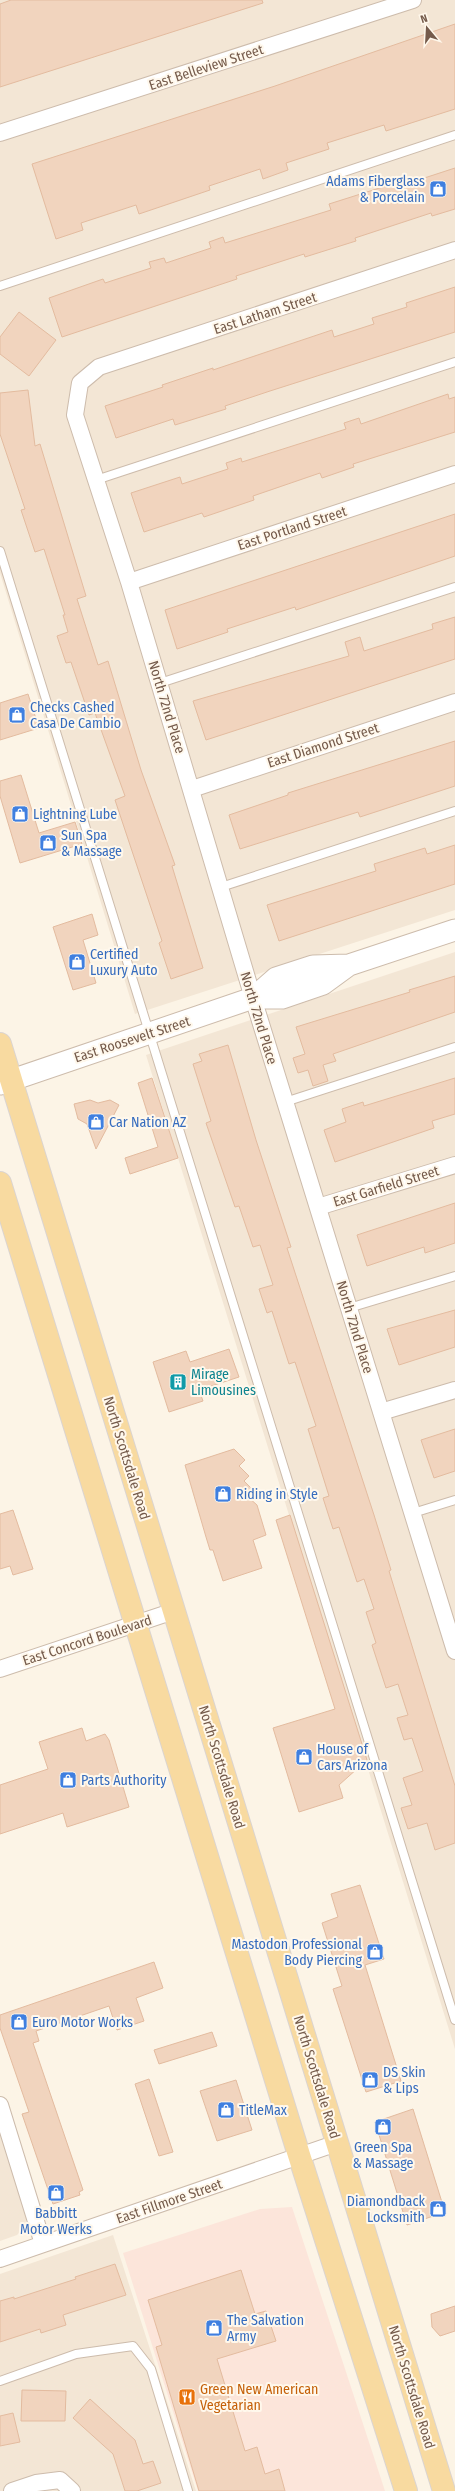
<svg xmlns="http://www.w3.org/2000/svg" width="455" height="2491" font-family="'Fira Sans Condensed',sans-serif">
	<rect width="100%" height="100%" fill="#fcf4e6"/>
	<path fill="#f3e6d5" d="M0,0h455v910l-320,104 -135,-441z
		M455,952v1097l-309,-994z
		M0,2131l27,86 -2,10 -8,8 -17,6z
		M113,2235l83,256h-196v-217z"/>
	<path fill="#fce5da" d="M292,2207l93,284h-187l-75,-238 137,-44z"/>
	<path fill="#f1d4be" stroke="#e3bb9f" d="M11,0h251l1,3 -263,84v-83z
		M455,24v85l-69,22 -2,-6 -57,18 2,6 -43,14 2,7 -25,9 -3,-10 -51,17 1,4 -71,24 -3,-9 -55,18 2,7 -27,9 -24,-75 243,-78z
		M455,168v41l-23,7 -1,-3 -76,25 1,3 -51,16 -1,-3 -68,22 1,3 -175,58 -13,-39 54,-19 2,4 46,-15 -2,-6 15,-4 2,5 45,-15 -2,-6 14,-5 2,6 106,-33 -2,-6 79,-25 1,4z
		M455,287v45l-185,59 -45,15 1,3 -51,16 -2,-6 -57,19 -11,-32 58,-19 -1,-2 51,-17v2l119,-40 2,7 40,-13 -2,-6 35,-11 -1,-4z
		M19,312l37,28 -27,36 -29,-22v-17z
		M28,390l7,56 5,-2 46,152 -9,3 21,66 10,-4 33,109 34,95 -3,1 31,102 -32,11 -12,-36 3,-2 -47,-141 10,-4 -30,-83 -6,2 -18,-53 -5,1 -9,-27 11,-4 -5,-17h2l-21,-66 -9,3 -14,-42 4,-1 -25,-75v-41z
		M448,394l1,5 6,-2v35l-102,32 1,3 -32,11 -2,-5 -67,23 1,4 -50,17 -2,-4 -58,19 -13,-39 49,-16 2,7 46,-15 -2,-6 15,-5 1,4 104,-33 -2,-6 15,-5 2,6z
		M455,514v42l-159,54 -1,-3 -68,22 1,3 -51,17 -12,-39z
		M455,617v42l-249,81 -13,-39 156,-45 -4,-14 15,-5 4,14 69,-22 -1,-5z
		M28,694l11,34 -39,12v-37z
		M455,741v45l-95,31 -2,-5 -118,37 -11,-34 59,-20v-2z
		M21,775l18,58 36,-11 7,22 -62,19 -20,-67v-15z
		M455,845v39l-176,57 -12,-36 109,-34 -2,-7 51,-16 2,6z
		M92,914l6,21 -15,5 13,43 -23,7 -20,-63z
		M455,976v36l-122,42 3,7 -13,4 5,16 -15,5 -5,-16 -10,3 -5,-15 12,-4 -9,-27 114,-35 -1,-2z
		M228,1045l28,95 35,107 -4,1 87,267 17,55 -2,1 66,215v57l-20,7 -8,-27 -19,6 -7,-21 11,-3 -9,-27 20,-7 -11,-33 -8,2 -7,-22 11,-3 -10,-31 -12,4 -14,-43 4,-2 -10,-31 8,-3 -10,-30 -7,3 -18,-55 -6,2 -10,-31 6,-2 -21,-67 8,-3 -21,-64 -6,2 -17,-53 -5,2 -8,-24 14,-4 -13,-40 -7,2 -14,-41 -4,1 -29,-84 5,-2 -18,-57 9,-3 -3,-7z
		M152,1078l26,80 -48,16 -5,-16 33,-11 -20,-64z
		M455,1078v36l-23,7 2,7 -99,34 -11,-32 22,-8 -4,-13 21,-7 1,4z
		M90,1100l8,3 12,-3 9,5 -23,44 -9,-25 -9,-5 -4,-15z
		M455,1203v40l-30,10 -1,-6 -57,19 -10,-31z
		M455,1310v37l-56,18 -12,-36z
		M229,1349l10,28 -40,13 4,11 -34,11 -16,-50 33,-11 4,11z
		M455,1429v42l-21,7 -13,-38z
		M234,1449l11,11 -6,6 10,10 -5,5 10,10 -6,6 9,8 9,30 -13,5 9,28 -39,13 -10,-31h-3l-4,-13 -21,-72z
		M13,1510l20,59 -20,6 -3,-9 -10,3v-55z
		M290,1515l77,245 -28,25 4,13 -44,14 -26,-84 62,-19 -59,-189z
		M82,1728l4,13 19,-7 4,6 20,67 -62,20 -4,-14 -63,21v-49l48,-16 -9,-27z
		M360,1885l24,74 -19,6 36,116 -35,11 -33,-103 9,-3 -20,-63 16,-6 -7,-23z
		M154,1962l9,26 -27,10 8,23 -27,9 -8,-24 -73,25 3,10 -6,2 50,147 -4,2 1,3 -27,9 -31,-90 7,-2 -29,-84v-13z
		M212,2032l5,14 -58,18 -5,-14z
		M149,2079l24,73 -14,4 -24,-72z
		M236,2080l16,50 -35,11 -17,-50z
		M413,2109l32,103 -38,13 -32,-103z
		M115,2264l11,31 -63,20 3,10 -25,8 -1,-4 -40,13v-41l14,-4v2l62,-20 -1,-2z
		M241,2270l14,44 11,-3 10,30 -59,18 28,92 12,-4 8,27 14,-5 6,22h-86l-43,-144 6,-2 -14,-45z
		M455,2306v25l-15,5 -8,-9 -1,-13z
		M22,2390l44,1 -1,30h-44z
		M90,2399l45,41 8,24 10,-3 8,22 -24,8h-12l-12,-37 -40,-36z
		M13,2413l7,29 -20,4v-30z"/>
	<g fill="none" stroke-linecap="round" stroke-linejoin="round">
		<g stroke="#cdbcac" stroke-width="10">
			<path id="service" d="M0,286l455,-151
				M96,480l359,-118
				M0,551l455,1469
				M160,683l295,-96
				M221,887l234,-76
				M285,1102l170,-55
				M349,1308l106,-32
				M413,1513l42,-13
				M0,2381l76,-27 57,-8 18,23 37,122"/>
		</g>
		<g stroke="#cdbcac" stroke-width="18">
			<path id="minor" d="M0,133l413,-133
				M455,250l-356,117 -19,16 -5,32 54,167 124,416 202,653
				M129,582l326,-108
				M192,789l263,-87
				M318,1207l137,-42
				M381,1412l74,-22
				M0,1669l174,-58
				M0,2105l43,139
				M0,2259l337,-116
				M12,2491l24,-8 24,-3 12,11"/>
		</g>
		<g stroke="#cdbcac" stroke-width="23">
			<path id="tertiary" d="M253,998l23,-20 37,-12 36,-1
				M0,1084l253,-86h29l41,-14 26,-19 106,-35"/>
		</g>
		<g stroke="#dbd4d0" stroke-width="24">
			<path id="primary" d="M0,1044l444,1447
				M0,1183l299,972 107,336"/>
		</g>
		<use href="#service" stroke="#fff" stroke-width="8"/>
		<use href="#minor" stroke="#fff" stroke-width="16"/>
		<use href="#tertiary" stroke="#fff" stroke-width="21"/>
		<use href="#primary" stroke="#f8daa0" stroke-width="22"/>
	</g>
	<defs>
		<g id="shop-square" transform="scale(0.9)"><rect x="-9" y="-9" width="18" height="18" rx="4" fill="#3f7fe0" stroke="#fff8ec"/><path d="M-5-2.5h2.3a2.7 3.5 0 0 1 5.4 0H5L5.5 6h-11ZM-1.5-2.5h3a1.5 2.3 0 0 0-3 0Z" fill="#fff"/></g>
		<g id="building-square" transform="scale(0.9)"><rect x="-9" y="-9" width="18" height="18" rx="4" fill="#0f9aa8" stroke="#fff8ec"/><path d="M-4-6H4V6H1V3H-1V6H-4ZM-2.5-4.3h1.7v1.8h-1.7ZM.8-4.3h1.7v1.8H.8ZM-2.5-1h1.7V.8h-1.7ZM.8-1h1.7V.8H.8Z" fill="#fff"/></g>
		<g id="restaurant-square" transform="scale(0.9)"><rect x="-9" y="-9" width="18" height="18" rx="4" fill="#e8710a" stroke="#fff8ec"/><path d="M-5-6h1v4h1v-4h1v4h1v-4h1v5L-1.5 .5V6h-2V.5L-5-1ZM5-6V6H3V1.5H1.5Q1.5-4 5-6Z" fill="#fff"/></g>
	</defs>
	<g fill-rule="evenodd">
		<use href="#shop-square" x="438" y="189"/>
		<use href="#shop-square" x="17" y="715"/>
		<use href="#shop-square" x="20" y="814"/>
		<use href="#shop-square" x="48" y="843"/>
		<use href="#shop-square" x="77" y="962"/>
		<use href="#shop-square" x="96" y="1122"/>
		<use href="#building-square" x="178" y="1382"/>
		<use href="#shop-square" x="223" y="1494"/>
		<use href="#shop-square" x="304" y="1757"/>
		<use href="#shop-square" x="68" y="1780"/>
		<use href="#shop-square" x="375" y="1952"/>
		<use href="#shop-square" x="19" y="2022"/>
		<use href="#shop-square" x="370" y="2080"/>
		<use href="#shop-square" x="226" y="2110"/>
		<use href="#shop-square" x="383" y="2127"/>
		<use href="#shop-square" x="56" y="2193"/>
		<use href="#shop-square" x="438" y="2209"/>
		<use href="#shop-square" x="214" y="2328"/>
		<use href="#restaurant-square" x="187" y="2397"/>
	</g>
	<g text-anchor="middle" stroke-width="4" stroke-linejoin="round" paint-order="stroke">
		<g font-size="14" fill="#755b4b" stroke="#fff8ec">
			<text transform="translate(206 67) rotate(-18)" y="5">East Belleview Street</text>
			<text transform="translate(265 313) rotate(-18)" y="5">East Latham Street</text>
			<text transform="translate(292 528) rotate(-18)" y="5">East Portland Street</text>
			<text transform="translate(167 707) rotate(73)" y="5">North 72nd Place</text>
			<text transform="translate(323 745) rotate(-18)" y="5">East Diamond Street</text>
			<text transform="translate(259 1018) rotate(73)" y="5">North 72nd Place</text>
			<text transform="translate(132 1039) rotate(-18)" y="5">East Roosevelt Street</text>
			<text transform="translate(386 1186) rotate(-17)" y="5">East Garfield Street</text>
			<text transform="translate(355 1327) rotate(73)" y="5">North 72nd Place</text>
			<text transform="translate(127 1458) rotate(73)" y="5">North Scottsdale Road</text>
			<text transform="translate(87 1640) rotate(-18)" y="5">East Concord Boulevard</text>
			<text transform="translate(222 1767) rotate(73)" y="5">North Scottsdale Road</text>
			<text transform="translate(317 2077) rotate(73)" y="5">North Scottsdale Road</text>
			<text transform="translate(169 2201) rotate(-19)" y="5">East Fillmore Street</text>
			<text transform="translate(412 2387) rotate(73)" y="5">North Scottsdale Road</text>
		</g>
		<g font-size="14" fill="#366cbe" stroke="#fff8ec" text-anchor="start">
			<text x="425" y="186" text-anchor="end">Adams Fiberglass<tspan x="425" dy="16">&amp; Porcelain</tspan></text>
			<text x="30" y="712">Checks Cashed<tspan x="30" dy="16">Casa De Cambio</tspan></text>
			<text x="33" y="819">Lightning Lube</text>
			<text x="61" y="840">Sun Spa<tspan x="61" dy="16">&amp; Massage</tspan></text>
			<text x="90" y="959">Certified<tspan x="90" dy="16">Luxury Auto</tspan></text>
			<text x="109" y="1127">Car Nation AZ</text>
			<text x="236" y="1499">Riding in Style</text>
			<text x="317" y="1754">House of<tspan x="317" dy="16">Cars Arizona</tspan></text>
			<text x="81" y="1785">Parts Authority</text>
			<text x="362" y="1949" text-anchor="end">Mastodon Professional<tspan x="362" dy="16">Body Piercing</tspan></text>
			<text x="32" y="2027">Euro Motor Works</text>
			<text x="383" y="2077">DS Skin<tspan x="383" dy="16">&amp; Lips</tspan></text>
			<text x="239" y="2115">TitleMax</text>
			<text x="383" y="2152" text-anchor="middle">Green Spa<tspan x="383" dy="16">&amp; Massage</tspan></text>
			<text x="425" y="2206" text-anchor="end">Diamondback<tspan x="425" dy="16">Locksmith</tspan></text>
			<text x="56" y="2218" text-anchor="middle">Babbitt<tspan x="56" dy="16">Motor Werks</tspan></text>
			<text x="227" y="2325">The Salvation<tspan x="227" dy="16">Army</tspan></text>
		</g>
		<g font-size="14" fill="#0d838f" stroke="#fff8ec" text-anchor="start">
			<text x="191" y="1379">Mirage<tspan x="191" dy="16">Limousines</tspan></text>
		</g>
		<g font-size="14" fill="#c56008" stroke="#fff8ec" text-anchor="start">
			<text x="200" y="2394">Green New American<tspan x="200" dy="16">Vegetarian</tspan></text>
		</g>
	</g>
	<g transform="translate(427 28) rotate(342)" stroke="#fff8ec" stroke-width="3" paint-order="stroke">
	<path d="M0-3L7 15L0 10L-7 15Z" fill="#755b4b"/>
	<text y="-6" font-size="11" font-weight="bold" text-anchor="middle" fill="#755b4b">N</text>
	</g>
</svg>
